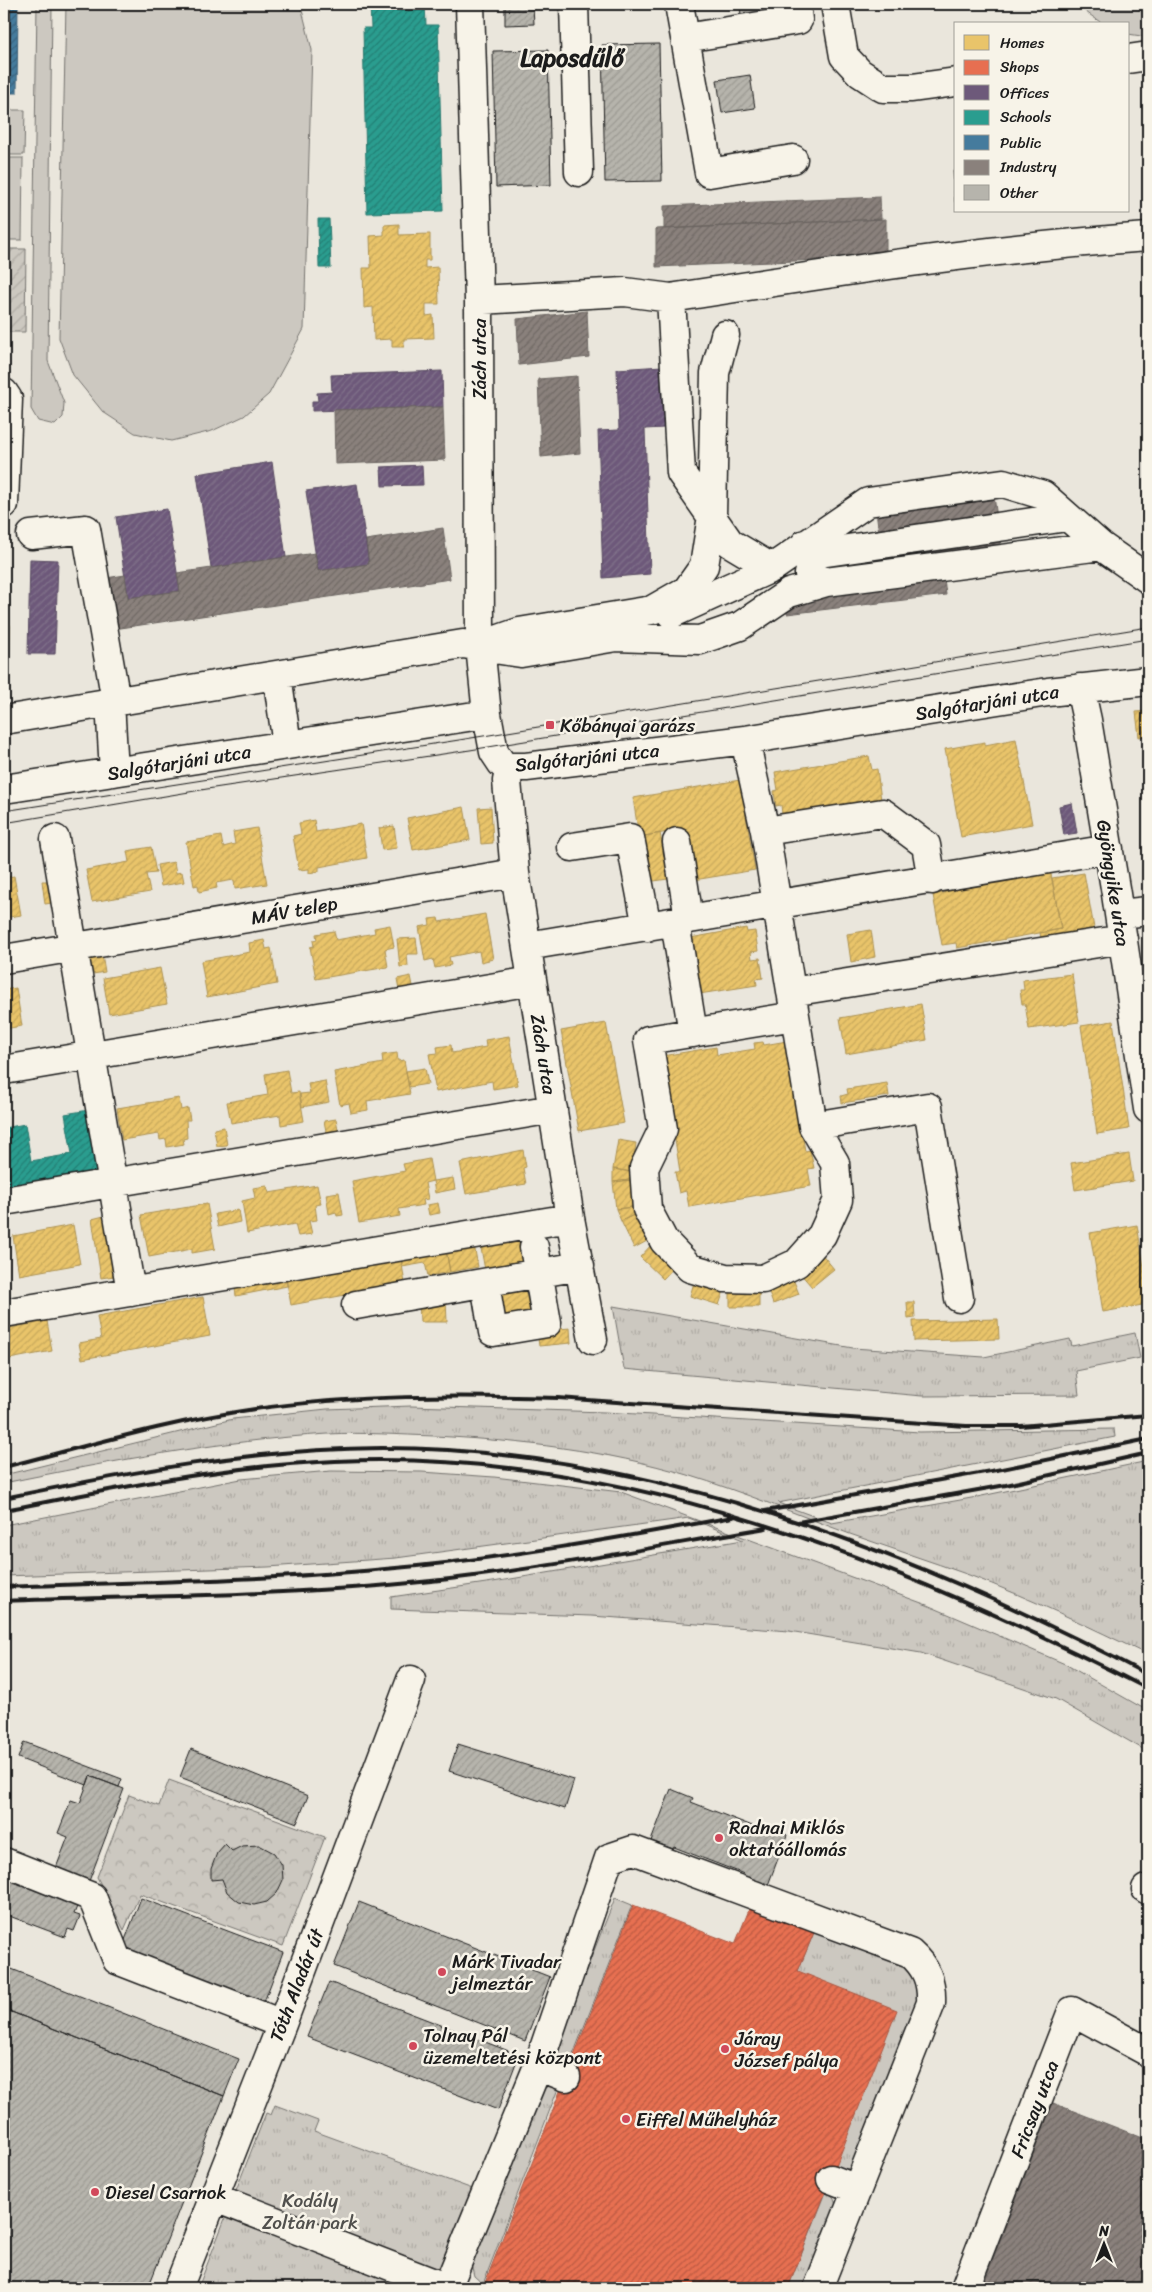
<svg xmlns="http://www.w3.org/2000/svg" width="1152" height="2292" font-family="Sriracha,sans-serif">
	<defs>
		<pattern id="grass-tufts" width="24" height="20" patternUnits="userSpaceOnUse" patternTransform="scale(1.25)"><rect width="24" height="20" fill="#ccc8c0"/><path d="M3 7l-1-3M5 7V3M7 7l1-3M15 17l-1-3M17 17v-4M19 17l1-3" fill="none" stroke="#afaba4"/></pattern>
		<pattern id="forest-crowns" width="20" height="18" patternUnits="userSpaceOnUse" patternTransform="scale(1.25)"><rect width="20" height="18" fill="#ccc8c0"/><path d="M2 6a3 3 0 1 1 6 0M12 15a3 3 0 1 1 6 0" fill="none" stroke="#afaba4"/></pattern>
		<pattern id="garden-furrows" width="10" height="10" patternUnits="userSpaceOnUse" patternTransform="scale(1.25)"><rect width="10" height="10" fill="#ccc8c0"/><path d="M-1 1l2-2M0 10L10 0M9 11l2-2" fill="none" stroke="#afaba4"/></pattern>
		<pattern id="homes-hatch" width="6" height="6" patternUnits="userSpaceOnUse" patternTransform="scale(1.25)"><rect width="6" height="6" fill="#e9c46a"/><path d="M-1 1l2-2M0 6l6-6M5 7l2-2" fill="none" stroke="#c7a85b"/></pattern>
		<pattern id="shops-hatch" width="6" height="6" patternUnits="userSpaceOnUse" patternTransform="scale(1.25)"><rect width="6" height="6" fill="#e76f51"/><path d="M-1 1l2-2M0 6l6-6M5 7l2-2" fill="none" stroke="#ba5a42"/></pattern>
		<pattern id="offices-hatch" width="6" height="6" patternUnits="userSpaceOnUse" patternTransform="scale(1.25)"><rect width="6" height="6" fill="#6d597a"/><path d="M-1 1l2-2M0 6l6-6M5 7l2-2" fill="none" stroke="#80728a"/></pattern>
		<pattern id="schools-hatch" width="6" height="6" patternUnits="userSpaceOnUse" patternTransform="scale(1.25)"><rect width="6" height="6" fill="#2a9d8f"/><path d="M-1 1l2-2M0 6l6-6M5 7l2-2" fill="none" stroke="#237f74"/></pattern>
		<pattern id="public-hatch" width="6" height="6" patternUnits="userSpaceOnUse" patternTransform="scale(1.25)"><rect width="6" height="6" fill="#457b9d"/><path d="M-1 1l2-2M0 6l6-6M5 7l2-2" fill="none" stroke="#39647f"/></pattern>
		<pattern id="industry-hatch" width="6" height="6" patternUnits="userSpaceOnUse" patternTransform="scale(1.25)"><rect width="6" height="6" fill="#8a817c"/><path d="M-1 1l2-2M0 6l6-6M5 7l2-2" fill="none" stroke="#706965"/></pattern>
		<pattern id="building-hatch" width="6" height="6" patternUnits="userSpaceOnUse" patternTransform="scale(1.25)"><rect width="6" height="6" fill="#b6b4ac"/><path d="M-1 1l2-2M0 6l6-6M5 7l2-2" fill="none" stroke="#9c9a93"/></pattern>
	</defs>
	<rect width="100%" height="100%" fill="#eae6dc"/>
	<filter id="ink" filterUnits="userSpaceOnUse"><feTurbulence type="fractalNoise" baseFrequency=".02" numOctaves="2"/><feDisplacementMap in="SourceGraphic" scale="10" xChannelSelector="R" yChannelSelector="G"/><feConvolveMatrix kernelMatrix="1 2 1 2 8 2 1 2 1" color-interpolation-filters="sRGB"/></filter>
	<g filter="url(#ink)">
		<path fill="url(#grass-tufts)" stroke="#74726e" d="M613,1306l240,42 131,9 86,-18 2,7 63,-13 5,25 -64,13 3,24 -157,1 -298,-27z
			M411,1406l194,6 315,20 194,-3 1,8 -337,66 54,20 145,-26 171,-36v194c-58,-28 -118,-57 -179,-80 -39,-14 -79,-27 -119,-41 -54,-20 -107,-42 -162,-59 -83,-25 -167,-34 -253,-39 -35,-1 -72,-4 -107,-2 -109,7 -217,27 -324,49v-8l229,-56 94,-10z
			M331,1471l91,1 72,5 127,15 306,113 138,59 83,47v41l-92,-53 -135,-46 -132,-22 -197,-15 -201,-7v-12l102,-15 250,-42 -54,-22 -293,40 -128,9 -264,9v-51l237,-46z
			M615,1898l17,7 -65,165 -9,-8 -2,-16z
			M815,1930l85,33 11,9 10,23 -66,169 -8,5 -13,1 -36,-199z
			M553,2085l6,1 -76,198 -9,-8 -3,-12 73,-176z
			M275,2105l43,16 -4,10 164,60 -38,97h-242l68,-175 5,2z
			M827,2190l7,8 3,12 -28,78h-21z"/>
		<path fill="url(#forest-crowns)" stroke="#74726e" d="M169,1780l156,57 -42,109 -143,-52 -16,36 -27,-53 32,-82 30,11z"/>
		<path fill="url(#garden-furrows)" stroke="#74726e" d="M4,249h22l-1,83h-21z"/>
		<path fill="#ccc8c0" stroke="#74726e" d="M37,4h15l-4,357 16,42 -1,14 -8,8 -17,-4 -7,-12z
			M66,4h231l5,6 10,40 -8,279 -35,65 -25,22 -32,15 -41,10 -36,-8 -32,-21 -30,-37 -14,-37z
			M1078,4h70v33l-20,-3v-10h-25l-17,-12z
			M4,110h21l-1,45h-20z
			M4,158h19l-1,82h-18z"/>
		<path fill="url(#homes-hatch)" stroke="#ac9253" d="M399,224v11l31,-1v26h-5v8l13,-1 1,37h-13v12l7,-1 1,23 -30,1v8h-12v-8l-18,1 -1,-33 -9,1 -1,-40h8l-1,-32 14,-1v-10z
			M4,625h6l-1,53h-5z
			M1148,711v61l-4,-36 -5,1 -3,-25z
			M1016,739l16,85 -71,13 -16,-88 40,-7v3z
			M869,756l3,14 5,-1 4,31 -78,14 -1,-3 -20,3 -1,-9 -5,1 -2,-15 4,-1 -3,-18z
			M740,780l15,90 -61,10 -8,-51 -47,8 -6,-39z
			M464,807l6,33 -57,10 -6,-32z
			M491,807l2,36 -12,1 -3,-36z
			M314,820l2,12 45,-8 6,34 -48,9v4l-10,2v-4l-10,1 -6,-34 8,-2 -2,-11z
			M394,826l3,22 -15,2 -3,-22z
			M257,828l10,56 -32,5 -1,-9 -18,3 1,5 -18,4 -1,-7 -4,1 -8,-44 35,-6 2,11 12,-3 -2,-12z
			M660,833l8,46 -21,3 -8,-45z
			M151,847l5,26 -10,1 4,18 -58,10 -6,-32 43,-8 -2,-11z
			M174,862l2,11 6,-1 2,10 -23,4 -4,-21z
			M1050,869l11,60 -104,19 -1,-5 -14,2 -9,-50 14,-3v-4z
			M1084,873l12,66 -53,9 -3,-15 21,-4 -9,-51z
			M14,876l7,39 -17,3v-40z
			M42,881h7l3,22 -7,1z
			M485,914l8,45 -12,3 -2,-11 -30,6 2,8 -16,3 -2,-9 -8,2 -6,-34 11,-2 -1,-6 9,-1 1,4z
			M390,925l4,22 -9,2 3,18 -72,12 -6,-32 4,-1 -1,-5 4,-1 -1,-6 18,-3 2,9 39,-7 -1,-5z
			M746,928l1,4 8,-1 3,20 -7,1 1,7 8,-1 3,20 -7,1 1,6 -58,9 -9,-56z
			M871,930l4,27 -24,5 -4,-28z
			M416,938l2,16h-11l1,12 -8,1 -3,-28z
			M264,940l2,9 5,-1 6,36 -70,13 -6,-36 49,-9 -1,-9z
			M101,948l4,24 -24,4 -3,-25z
			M160,968l7,36 -58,10 -6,-36z
			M1072,974l7,48 -50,7 -4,-25h-3l-2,-14h4l-1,-10z
			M411,976l3,15 -14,3 -3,-15z
			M16,988l6,38 -18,3v-39z
			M921,1004l6,36 -81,14 -6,-36z
			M1113,1021l16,108 -32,5 -16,-108z
			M606,1023l18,100 -45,8 -18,-100z
			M509,1036l9,49 -25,4 -1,-8 -56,11 -7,-38 9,-1 -1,-6 14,-2 1,8 34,-6 -1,-7z
			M787,1041l18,110 5,-1 4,18 -6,1 3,17 -122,21 -3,-16 -7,2 -4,-21h5l-18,-116 54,-9 1,8 38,-6 -1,-6 9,-1 1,3z
			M397,1053l1,8 6,-1 6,34 -43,7 1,9 -17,3 -2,-10 -9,2 -6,-33 49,-9 -1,-8z
			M425,1068l3,16 -19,3 -3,-16z
			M287,1070l4,23 8,-1 5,29 -23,4 -1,-10 -49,8 -4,-21 41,-7 -3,-21z
			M325,1081l4,21 -27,5 -2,-13 10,-1 -2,-9z
			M887,1083l2,13 -47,7 -1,-7 7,-2 -1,-5z
			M179,1098l2,12 7,-2 2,12h-4l1,18 -4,1 1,5 -17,3 -1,-8 -6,1 -1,-6 -37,6 -5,-32z
			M336,1119l3,15 -12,2 -3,-15z
			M224,1127l3,18 -10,1 -3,-17z
			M618,1140l18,3 -4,29 -19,-3z
			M523,1150l3,17 -3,1 3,16 -60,10 -6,-31z
			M1129,1154l4,27 -58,9 -4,-27z
			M429,1159l4,22 -8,2 3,16 -5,1 1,5 -25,4 1,7 -41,7 -7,-42 53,-10 -2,-7z
			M613,1169l19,3 -2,8 -17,2z
			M453,1178l2,11 -20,4 -2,-12z
			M630,1180l3,27 -17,2 -3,-27z
			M317,1185l4,19 -6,1 2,15 -8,1 3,13 -14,2 -3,-12 -48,9 -5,-32 13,-3 -2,-10 14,-2 2,7z
			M339,1192l4,23 -6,1 -1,-4 -7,2 -3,-20z
			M438,1203l2,10 -11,2 -2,-10z
			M207,1204l8,45 -23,4v-4l-43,8 -8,-42z
			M633,1207l3,7 -15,7 -5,-12z
			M238,1210l2,12 -22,5 -3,-13z
			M636,1214l13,26 -15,8 -13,-27z
			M104,1216l10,60 -13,2 -9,-59z
			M73,1225l7,39 -61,11 -6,-39z
			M1137,1225l11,66v13l-45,8 -13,-79z
			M519,1236l5,27 -39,7 -5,-27z
			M473,1239l5,28 -28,5 -5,-28z
			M653,1243l23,22 -13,14 -23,-22z
			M445,1244l5,28 -22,4 -3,-13 -23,4 -2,-16z
			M400,1251l5,33 -114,21 -6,-33z
			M821,1253l13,16 -22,18 -13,-15z
			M285,1272l2,14 -51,10 -2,-15z
			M792,1276l7,18 -26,10 -7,-19z
			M695,1279l30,9 -6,17 -29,-9z
			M730,1288h29v19h-29z
			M525,1290l6,23 -33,7 -5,-23z
			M203,1297l7,39 -128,23 -3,-16 22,-4 -4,-23z
			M446,1300l1,22h-27l-1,-21z
			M907,1302h7l1,16 -7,1z
			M998,1319l1,20 -85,2 -1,-20z
			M47,1321l5,30 -48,9v-31z
			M570,1328l1,15 -32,3 -2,-15z"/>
		<path fill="url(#shops-hatch)" stroke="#aa5641" d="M633,1905l102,39 16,-39 64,25 -17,41 99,39 -109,278h-305z"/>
		<path fill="url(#offices-hatch)" stroke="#55475e" d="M662,366l2,62 -19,1 5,145 -47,4 -5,-147 21,-1 -2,-61z
			M442,371l1,36 -131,4v-10h6l-1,-8 15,-1 -1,-17z
			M272,462l14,95 -75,11 -14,-94z
			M422,465l1,20 -41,1 -1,-19z
			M357,484l12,80 -51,7 -12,-80z
			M167,509l13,82 -52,7 -12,-81z
			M30,559l28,1 -3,94h-27z
			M1072,803l5,30 -13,2 -5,-29z"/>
		<path fill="url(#schools-hatch)" stroke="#26766c" d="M370,4h55l1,21h12l5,186 -76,2 -4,-185h8z
			M318,219h11l2,49h-12z
			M95,1109l11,70 -102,17v-17l5,-1 -1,-8h-4v-42l21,-4 6,37 41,-7 -7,-40z"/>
		<path fill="url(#public-hatch)" stroke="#395e76" d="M4,4h14l-1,89h-13z"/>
		<path fill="url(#industry-hatch)" stroke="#69635f" d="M953,171h3l-1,31z
			M880,197l1,22 -217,10v-23z
			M886,219v38l-230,10v-38z
			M587,311l2,46 -70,8 -2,-46z
			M577,376l3,77 -39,4 -3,-78z
			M443,407l2,53 -110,4 -1,-54z
			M994,496l10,74 -118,15 -10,-74z
			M443,528l7,51 -336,50 -8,-51 19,-3 3,23 52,-7 -3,-18 138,-20 3,18 51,-7 -3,-24z
			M944,578l2,17 -159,19 -2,-16z
			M1053,2103l95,37v148h-166z"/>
		<path fill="url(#building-hatch)" stroke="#1c1c1c" d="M733,4h26l3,16 -20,3 -2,-16 -6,1z
			M533,6l1,18 -29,1v-18z
			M659,44l3,137 -57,1 -3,-137z
			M548,50l3,135 -55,2 -3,-136z
			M750,75l5,33 -33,5 -5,-33z
			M24,1742l98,37 -3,8 -29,-11 -3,9 -69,-27z
			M458,1744l116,36 -9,29 -116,-38z
			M191,1749l117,47 -11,27 -117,-46z
			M90,1776l34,13 -35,92 -33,-13 12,-31 -10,-4 13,-33 9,3z
			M671,1789l22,9 -2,4 69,27 1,-4 26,10 -19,50 -25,-9 1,-2 -70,-27 -1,2 -22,-8z
			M225,1844l7,7 10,-5 17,-1 15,8 8,12 1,15 -6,13 -10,9 -13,3 -15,-3 -12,-10 -5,-13 -11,1v-11l6,-16z
			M4,1876l74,28 -4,10 6,2 -6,15 -6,-2 -3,8 -61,-23z
			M141,1898l142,54 -19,50 -142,-54z
			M359,1902l191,75 -25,64 -191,-75z
			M4,1966l235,93 -15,37 -220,-87z
			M329,1982l190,73 -21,55 -191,-73z
			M4,2009l220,87 -76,192h-144z"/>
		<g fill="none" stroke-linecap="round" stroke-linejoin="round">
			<g stroke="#1c1c1c" stroke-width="31">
				<path id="minor" d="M470,4l9,296 1,346 7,68 7,38 8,12 8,3h16l219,-27 303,-48 100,-11
					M574,4l5,168
					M679,4l30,169 84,-14
					M835,4l9,52 16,17 23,15h29l44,-6
					M685,38l113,-18 -2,-16
					M1128,59l20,-3
					M1148,237c-160,11 -318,36 -477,61l10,175 49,70 42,25 96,-66 135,-19 40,12 58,51 47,33
					M479,300l146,-8 46,6
					M4,393l4,6 -4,105
					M31,535l55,-6 30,172
					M805,544l22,8 240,-35
					M809,574l17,8 275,-36
					M671,614l101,-46
					M482,645l37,-13 133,-22 35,-20 17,-24 8,-50 3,-143 10,-38
					M277,675l10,70
					M1080,688l7,32 29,174 32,215
					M110,702l4,70
					M4,720l459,-76 58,9 95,-16 84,3 40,-14 49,-33 37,-11
					M745,740l20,91 48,295 115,-19 31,191
					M510,767l-3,14 8,92 55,345 23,122
					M4,789l483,-75
					M765,831l118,-18 43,32 6,35
					M55,839l76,453
					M677,842l12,77
					M572,847l58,-9 17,89
					M1120,914l28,-3
					M675,922l18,111
					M527,946l582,-97
					M4,959l511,-86
					M791,992l332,-53
					M795,1016l-147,24 15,89 -19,39 3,41 17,32 26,27 35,10 38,1 34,-16 25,-28 16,-35 -3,-37 -22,-37
					M4,1070l528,-89
					M4,1201l549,-92
					M485,1283l8,49 54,-9 -13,-76
					M356,1305l224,-39
					M4,1313l566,-95
					M4,1862l88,35 25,63 165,64
					M1146,1889l2,1
					M538,2066l28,11
					M831,2179l26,10
					M213,2197l234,91
					M178,2288l104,-264 129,-344
					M447,2288l91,-222 71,-208 24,-8 277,103c16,14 22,28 21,50l-113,285
					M965,2288l107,-277 76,41"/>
			</g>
			<use href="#minor" stroke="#f7f3e8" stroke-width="28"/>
			<path stroke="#1c1c1c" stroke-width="1" d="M4,811l455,-71 689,-113
				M4,823l203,-34 263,-39 678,-111"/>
			<path stroke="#1c1c1c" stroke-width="4" d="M4,1467c83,-21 166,-46 251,-58 100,-14 201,-14 303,-11l408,28h55l127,-11
				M4,1498c127,-26 248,-49 378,-50 267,0 533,105 766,227
				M4,1510c110,-21 218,-44 331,-49 288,-13 561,100 813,228
				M765,1511l237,-42 146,-30
				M798,1522l208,-37 142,-32
				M4,1587c127,-5 255,-6 381,-18 117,-10 233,-31 348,-52
				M4,1601c142,-5 285,-5 427,-20 112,-12 223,-34 335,-53"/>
		</g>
	</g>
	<g fill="#d1495b" stroke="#f7f3e8" stroke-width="2">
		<rect x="545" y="720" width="10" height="10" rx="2.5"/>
		<circle cx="719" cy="1838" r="5"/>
		<circle cx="442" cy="1972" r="5"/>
		<circle cx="413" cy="2046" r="5"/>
		<circle cx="725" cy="2049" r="5"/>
		<circle cx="626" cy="2119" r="5"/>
		<circle cx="95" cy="2192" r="5"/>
	</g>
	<g text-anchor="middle" stroke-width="5" stroke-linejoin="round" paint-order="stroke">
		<g font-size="19" fill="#1c1c1c" stroke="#f7f3e8">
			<text transform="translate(479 359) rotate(-90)" y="7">Zách utca</text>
			<text transform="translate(987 702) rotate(-9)" y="7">Salgótarjáni utca</text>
			<text transform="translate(587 757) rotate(-6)" y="7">Salgótarjáni utca</text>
			<text transform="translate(179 762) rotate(-9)" y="7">Salgótarjáni utca</text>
			<text transform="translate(1114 883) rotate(81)" y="7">Gyöngyike utca</text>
			<text transform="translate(294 910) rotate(-10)" y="7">MÁV telep</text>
			<text transform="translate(544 1054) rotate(81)" y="7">Zách utca</text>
			<text transform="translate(296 1985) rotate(-69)" y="7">Tóth Aladár út</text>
			<text transform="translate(1034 2109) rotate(-69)" y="7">Fricsay utca</text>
		</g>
		<g font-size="19" fill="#1c1c1c" stroke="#f7f3e8" text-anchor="start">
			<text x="560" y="732">Kőbányai garázs</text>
			<text x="729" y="1834">Radnai Miklós<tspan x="729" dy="22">oktatóállomás</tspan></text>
			<text x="452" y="1968">Márk Tivadar<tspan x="452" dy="22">jelmeztár</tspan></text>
			<text x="423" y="2042">Tolnay Pál<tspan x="423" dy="22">üzemeltetési központ</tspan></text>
			<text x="735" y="2045">Járay<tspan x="735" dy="22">József pálya</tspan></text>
			<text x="636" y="2126">Eiffel Műhelyház</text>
			<text x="105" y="2199">Diesel Csarnok</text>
		</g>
		<g font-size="19" fill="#51504d" stroke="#f7f3e8">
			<text x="310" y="2207">Kodály<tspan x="310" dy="22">Zoltán park</tspan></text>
		</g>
		<g font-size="24" font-weight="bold" fill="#1c1c1c" stroke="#f7f3e8">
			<text x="572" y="66">Laposdűlő</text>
		</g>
	</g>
	<rect width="1152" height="2292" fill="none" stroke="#f7f3e8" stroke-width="20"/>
	<rect x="10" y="10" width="1132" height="2272" fill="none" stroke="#1c1c1c" stroke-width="2" filter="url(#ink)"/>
	<rect x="954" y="22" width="175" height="190" fill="#f7f3e8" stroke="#9f9d96"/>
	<rect x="964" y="35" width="25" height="15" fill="#e9c46a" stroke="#9f9d96"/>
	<text x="1000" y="48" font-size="15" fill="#1c1c1c">Homes</text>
	<rect x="964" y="60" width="25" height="15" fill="#e76f51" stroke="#9f9d96"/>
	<text x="1000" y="72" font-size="15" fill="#1c1c1c">Shops</text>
	<rect x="964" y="85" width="25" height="15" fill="#6d597a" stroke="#9f9d96"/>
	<text x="1000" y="98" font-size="15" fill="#1c1c1c">Offices</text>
	<rect x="964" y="110" width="25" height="15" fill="#2a9d8f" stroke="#9f9d96"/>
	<text x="1000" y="122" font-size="15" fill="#1c1c1c">Schools</text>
	<rect x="964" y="135" width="25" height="15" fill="#457b9d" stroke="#9f9d96"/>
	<text x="1000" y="148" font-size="15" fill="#1c1c1c">Public</text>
	<rect x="964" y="160" width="25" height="15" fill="#8a817c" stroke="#9f9d96"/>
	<text x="1000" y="172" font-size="15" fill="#1c1c1c">Industry</text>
	<rect x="964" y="185" width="25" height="15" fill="#b6b4ac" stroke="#9f9d96"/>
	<text x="1000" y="198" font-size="15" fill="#1c1c1c">Other</text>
	<g transform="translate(1104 2244)" stroke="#f7f3e8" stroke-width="4" paint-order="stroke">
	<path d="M0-4L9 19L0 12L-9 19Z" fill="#1c1c1c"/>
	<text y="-8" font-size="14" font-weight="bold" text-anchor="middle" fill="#1c1c1c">N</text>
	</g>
</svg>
